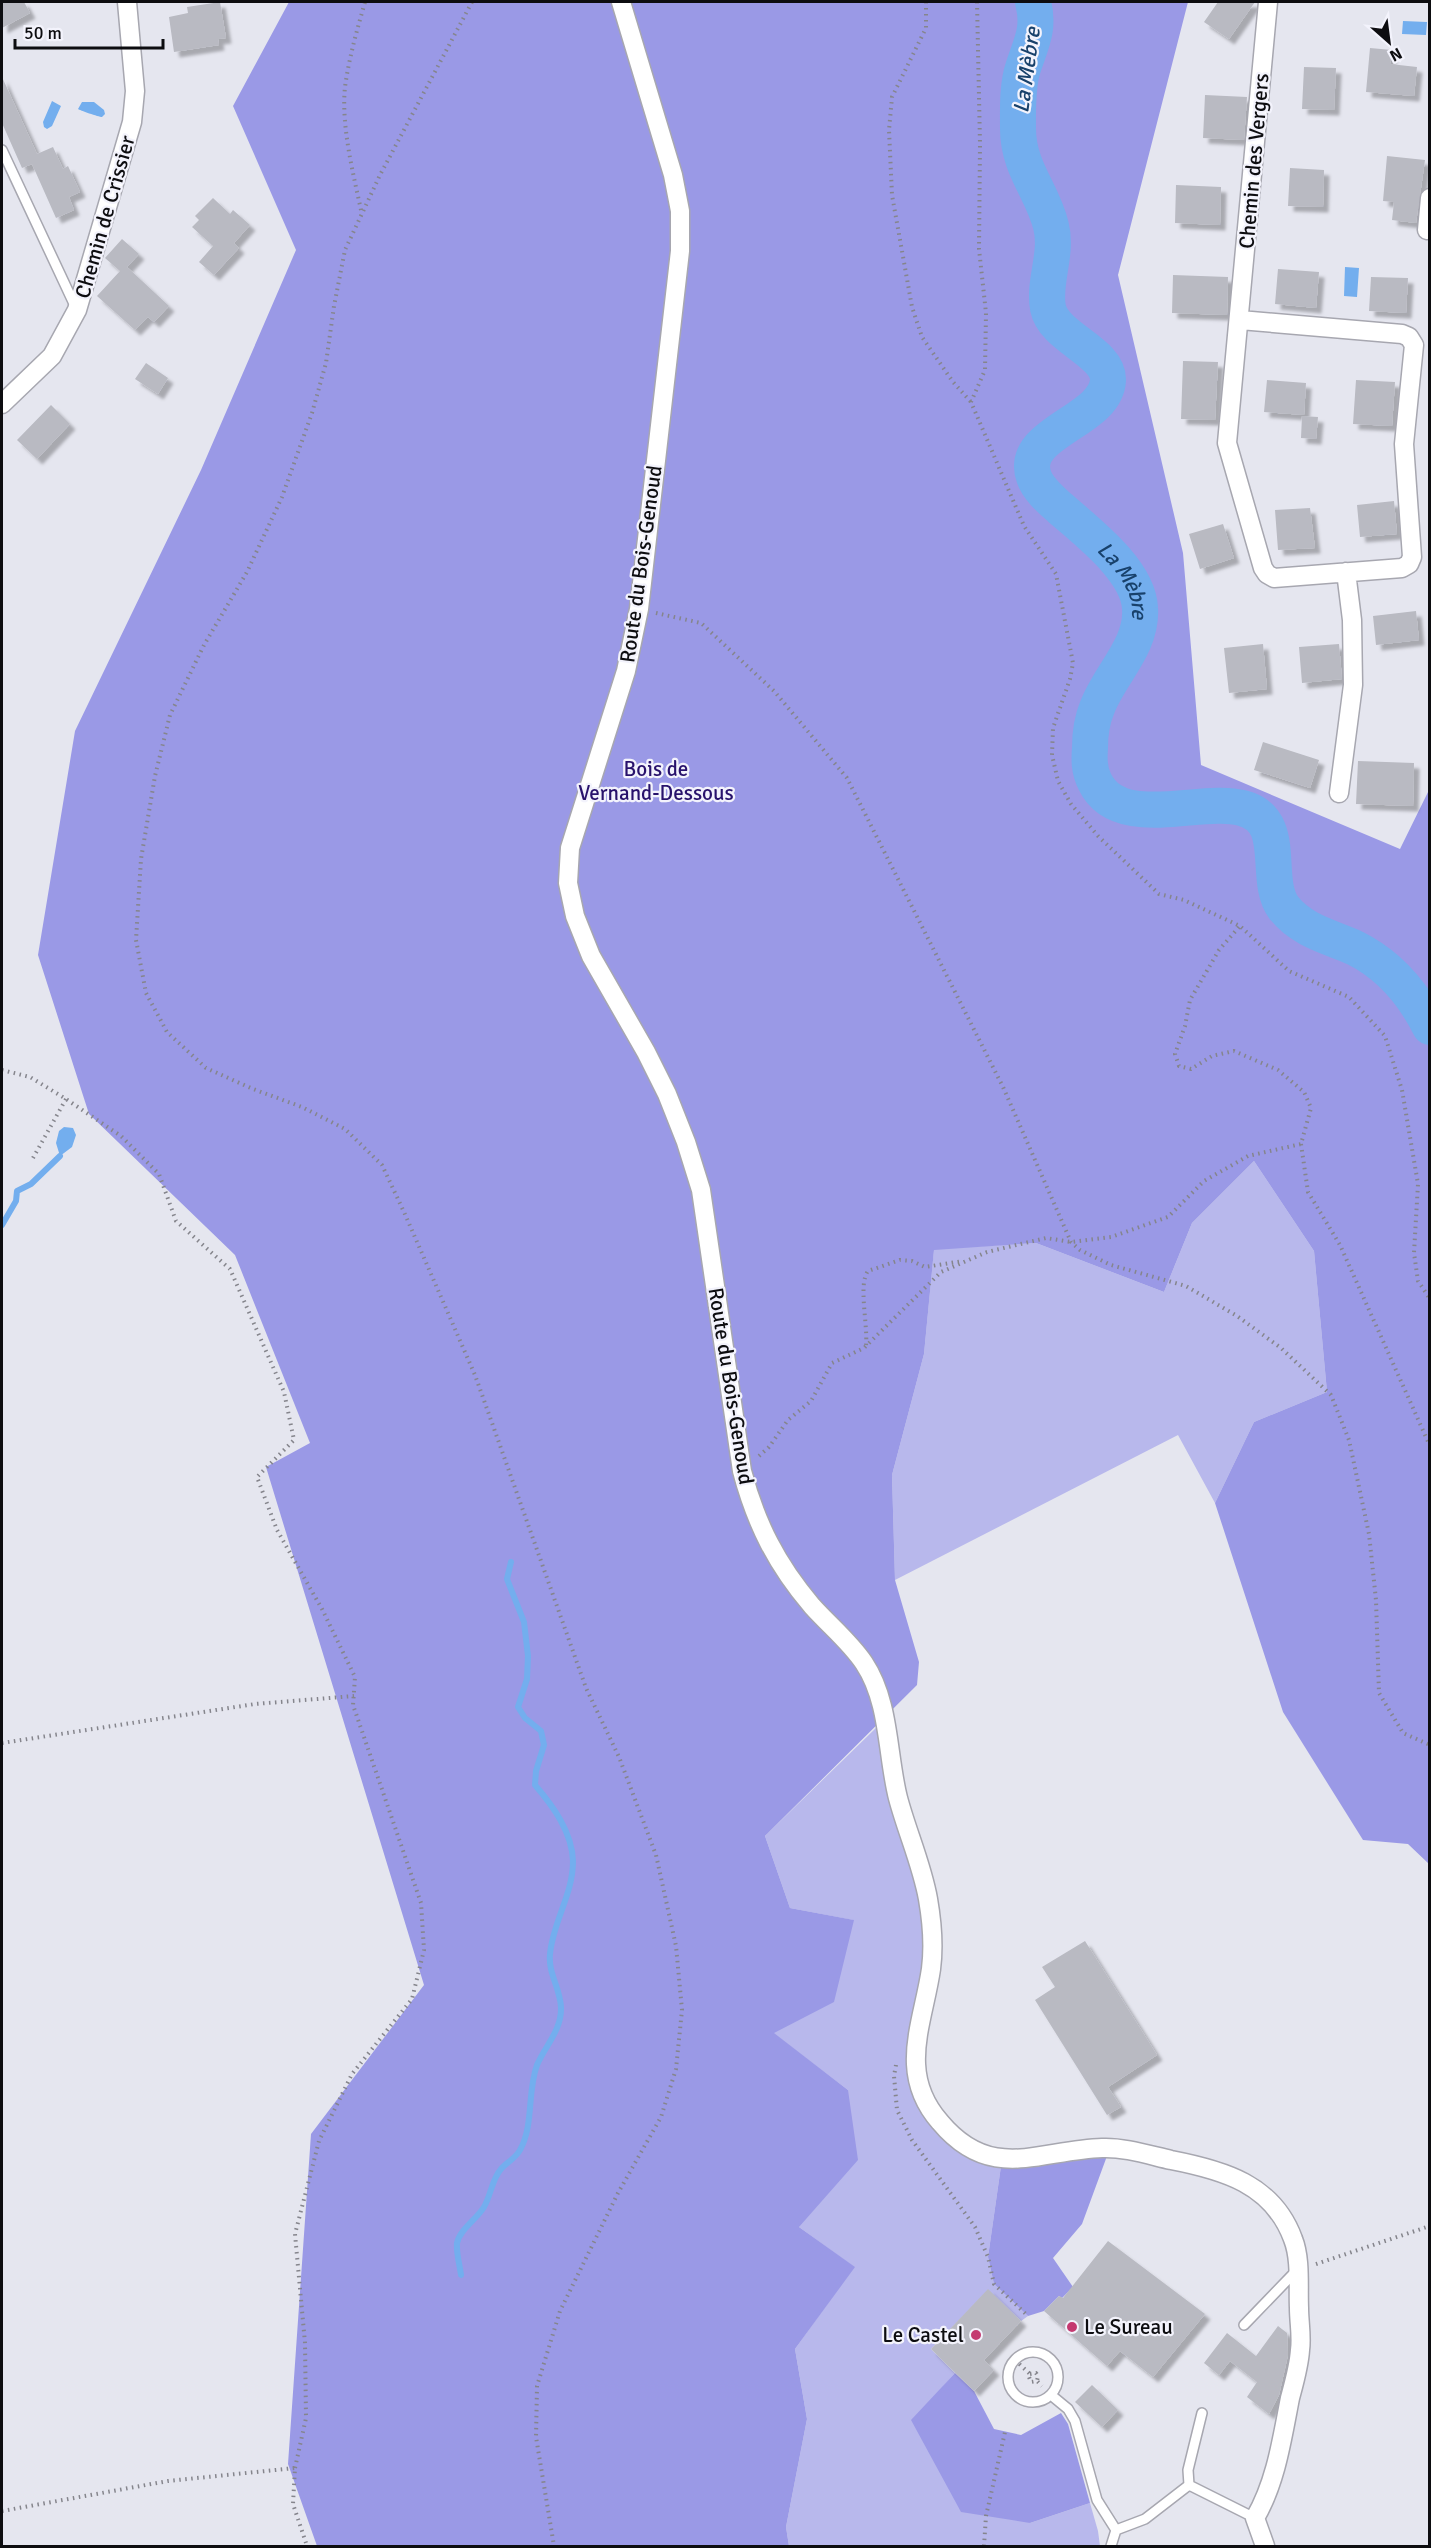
<svg xmlns="http://www.w3.org/2000/svg" width="1431" height="2548" font-family="Signika,sans-serif">
	<defs>
		<filter id="shadow"><feDropShadow dx="5.5" dy="5.5" stdDeviation="1.5" flood-color="#0004"/></filter>
	</defs>
	<rect width="100%" height="100%" fill="#e5e6ef"/>
	<path fill="#b8b8ec" d="M1254,1161l60,90 13,141 -73,30 -39,81 -37,-68 -283,145 -3,-105 32,-121 10,-105 102,-6 128,49 28,-69z
		M878,1726l23,111 19,61 5,39 -2,31 -16,86 5,39 22,34 67,39 -13,91 6,27 34,32 -7,5 -33,-31 -57,59 24,24 -43,48 118,102 60,-20 8,28 2,15h-311l-3,-19 21,-108 -12,-70 59,-82 -55,-40 49,-137 -75,-57 80,-113 -63,-12 -25,-72z"/>
	<path fill="#9a99e6" d="M289,2h899l-70,273 65,278 18,212 199,84 29,-59v1074l-21,-20 -45,-4 -80,-128 -68,-209 39,-81 73,-30 -13,-141 -60,-90 -62,62 -28,69 -128,-49 -102,7 -10,104 -32,121 3,105 24,82 -2,23 -152,151 25,72 64,12 -20,82 -60,31 74,57 10,70 -59,67 56,40 -60,82 12,70 -21,108 3,19h-472l-29,-82 23,-330 113,-149 -158,-518 44,-24 -75,-188 -146,-141 -51,-159 37,-224 126,-261 95,-220 -63,-144z
		M1107,2156l-25,68 -29,34 20,29 -11,11 -3,-2 -15,15 -16,5 -34,-32 -6,-27 13,-91 33,1 33,-9z
		M955,2373l19,18 20,38 27,6 40,-22 7,11 22,79 -60,20 -69,-11 -50,-92z"/>
	<path fill="#73aeee" d="M1403,21l24,1 -1,13 -24,-1z
		M52,101l9,5 -9,20 -5,3 -3,-2 -1,-5z
		M82,102h12l10,8 1,4 -3,3c-3,0 -23,-7 -24,-8z
		M1345,267l14,1 -2,29 -13,-1z
		M64,1127l9,1 3,7 -4,12 -12,9 -4,-13 3,-12z"/>
	<g fill="none" stroke-linecap="round" stroke-linejoin="round">
		<path stroke="#73aeee" stroke-width="6" d="M2,1225l14,-24 1,-10 14,-7 29,-28
			M461,2275c-1,-9 -5,-22 -4,-32 3,-14 20,-24 27,-36 7,-12 8,-28 17,-38 5,-6 15,-11 19,-19 14,-25 7,-58 17,-85 8,-19 25,-35 24,-58 -1,-19 -13,-34 -11,-53 3,-33 23,-59 23,-93 -1,-29 -20,-55 -38,-76l1,-14 8,-26 -3,-14 -16,-13 -7,-11 9,-28 1,-23 -4,-34 -17,-43 4,-17"/>
		<path stroke="#73aeee" stroke-width="36" id="s1" d="M1033,2c7,27 -2,41 -10,66 -6,18 -5,42 -5,61 0,39 25,63 33,97 7,28 -8,56 -3,82 6,30 61,44 60,72 -2,42 -90,52 -74,97 4,12 17,23 26,31 27,24 78,62 80,100 3,38 -31,67 -43,100 -5,12 -7,27 -7,40 -1,12 -1,23 5,34 24,50 106,15 147,26 48,12 20,71 42,100 18,23 47,29 71,40 34,17 58,45 75,79"/>
	</g>
	<path fill="#b9bac2" filter="url(#shadow)" d="M2,2h22l6,11 -28,15z
		M220,2l6,36 -8,1 1,6 -45,7 -5,-35 19,-4 -1,-6z
		M1218,2h37l-26,37 -25,-17z
		M1370,48l22,2 -2,14 27,3 -3,29 -48,-4z
		M1304,67l32,1 -2,42 -32,-1z
		M2,77l35,77 16,-7 10,22 5,-3 12,26 -11,5 5,13 -18,8 -24,-54 -10,4 -20,-45z
		M1205,95l42,2 -3,43 -41,-2z
		M1387,156l38,4 -9,63 -24,-3 2,-18 -11,-1z
		M1290,168l34,2 -1,37 -35,-1z
		M1176,185l45,2 -1,38 -45,-2z
		M213,198l17,16 3,-4 17,15 -16,18 5,5 -25,27 -15,-13 14,-16 -21,-19 7,-7 -4,-4z
		M122,239l17,15 -12,13 42,39 -15,16 -6,-5 -13,13 -38,-34 23,-25 -15,-13z
		M1278,269l41,3 -3,36 -41,-4z
		M1173,275l55,2 -1,38 -55,-2z
		M1371,277l37,1 -2,35 -37,-2z
		M1183,361l35,1 -3,58 -34,-1z
		M146,363l22,15 -10,16 -23,-15z
		M1267,380l39,3 -2,32 -40,-3z
		M1356,380l39,2 -3,44 -39,-2z
		M51,405l19,19 -33,35 -20,-19z
		M1302,416l16,1 -2,22 -15,-1z
		M1394,501l3,33 -37,3 -3,-32z
		M1310,508l5,40 -37,2 -3,-40z
		M1223,524l11,34 -34,11 -11,-35z
		M1416,611l3,29 -43,5 -3,-29z
		M1263,644l4,45 -38,4 -5,-45z
		M1339,644l3,35 -40,4 -3,-36z
		M1263,742l56,18 -9,28 -56,-18z
		M1358,761l56,2 -1,43 -57,-2z
		M1085,1941l72,114 -49,32 13,20 -14,8 -72,-115 20,-13 -13,-20z
		M1108,2241l97,73 -52,63 -33,-26 -13,15 -63,-55 15,-15 4,2z
		M988,2289l33,32 -37,39 10,10 -20,21 -43,-42z
		M1278,2326l9,7 1,22 -9,40 -10,19 -22,-17 10,-15 -27,-21 -11,14 -15,-12 23,-30 29,23z
		M1092,2385l26,25 -16,17 -27,-25z"/>
	<g fill="none" stroke-linecap="round" stroke-linejoin="round">
		<g stroke="#a7a7b0" stroke-width="12">
			<path id="lane" d="M2,150l74,158
				M1244,2325l53,-55
				M1008 2377a25 25 0 1 1 50 0a25 25 0 1 1-50 0Z
				M1051,2395l17,14 7,12 22,79 19,30 -5,16
				M1189,2485l-1,-15 14,-57
				M1116,2530l29,-11 44,-34 66,33"/>
		</g>
		<g stroke="#a7a7b0" stroke-width="21">
			<path id="street" d="M621,2l52,173 7,36v40l-41,358 -13,62 -56,177 -2,35 7,33 16,40 55,96 21,42 19,48 15,48 41,281c14,53 35,94 70,135 17,19 38,36 52,57 26,39 23,92 34,135 9,34 24,67 30,101 4,23 6,47 3,70 -8,55 -34,104 9,153 51,61 99,28 162,26 22,-1 47,7 69,12 52,10 102,24 122,79 8,20 5,48 6,69 0,14 3,29 1,42 -1,16 -6,33 -10,48 -8,41 -14,84 -35,120l10,28
				M1427,230l3,-32
				M1240,320l162,14 7,3 5,8 -10,99 8,113 -3,7 -7,4 -128,10 -7,-4 -4,-6 -36,-125 41,-441
				M2,404l50,-48 25,-46 55,-188 3,-31 -8,-89
				M1339,793l14,-108 -1,-65 -6,-48"/>
		</g>
		<path stroke="#85858c" stroke-width="4" stroke-dasharray="1.5 4.5" stroke-linecap="butt" d="M472,2l-92,173 -35,75 -11,56 -8,57 -14,50 -30,84 -35,75 -43,73 -34,70 -15,61 -14,83 -5,81 10,53 21,39 39,36 47,21 49,18 43,22 37,36 22,47 71,163 111,313 33,69 37,98 20,91 6,64 -6,59 -15,48 -43,76 -58,118 -23,75 -1,51 18,109
			M926,2v26l-34,69 -3,33 3,65 20,112 10,30 31,45 18,20
			M977,2l3,142 -1,105 7,64 -1,57 -14,32 53,124 32,48 17,89 -3,16 -17,49 -1,27 6,26 13,23 27,32 61,58 25,6 56,26 49,45 60,26 36,39 17,54 16,94 -4,69 4,28 12,18
			M361,210c-8,-37 -20,-85 -16,-123 4,-29 12,-57 20,-85
			M656,613l45,10 73,68 73,87 156,309 68,155 9,8 31,15 75,21 51,30 44,32 50,47 18,45 20,94 7,66 3,93 24,40 27,12
			M2,1070l28,7 36,22 55,37 38,38 17,47 54,48 54,123 10,48 -37,37 20,53 45,79 33,68 -2,28 68,198 3,47 -12,49 -60,75 -33,67 -24,93 10,109 1,75 -11,50
			M1301,1144l7,48 32,53 90,201
			M33,1158l33,-59
			M866,1345c2,-20 -8,-61 2,-74l32,-11 12,1 13,6 38,-6
			M759,1456l10,-9 19,-27 23,-19 21,-38 32,-15 77,-76 46,-20 59,-14 25,4 40,-5 57,-20 36,-36 44,-25 53,-12 10,-36 -7,-16 -26,-22 -44,-19 -22,5 -21,13 -12,-3 -4,-12 10,-28 5,-26 29,-50 21,-24
			M2,1743l253,-39 99,-8
			M896,2065l-2,11 3,34 15,30 63,87 13,30 6,27 34,32
			M1316,2264l114,-38
			M1015,2360l15,14 -1,3 2,5 6,-1 5,5
			M1030,2374l6,-1 2,3 -1,5
			M2,2511l166,-30 127,-13 -2,36 14,42
			M984,2546l2,-30 19,-84"/>
		<use href="#lane" stroke="#fff" stroke-width="9"/>
		<use href="#street" stroke="#fff" stroke-width="18"/>
	</g>
	<g fill="#c43970" stroke="#f3f3fc" stroke-width="2">
		<circle cx="1072" cy="2327" r="6"/>
		<circle cx="976" cy="2335" r="6"/>
	</g>
	<g text-anchor="middle" stroke-width="4.5" stroke-linejoin="round" paint-order="stroke">
		<g font-size="21" fill="#0d0d10" stroke="#f3f3fc">
			<text transform="translate(1254 161) rotate(-85)" y="7">Chemin des Vergers</text>
			<text transform="translate(105 217) rotate(-74)" y="7">Chemin de Crissier</text>
			<text transform="translate(641 564) rotate(-82)" y="7">Route du Bois-Genoud</text>
			<text transform="translate(731 1386) rotate(81)" y="7">Route du Bois-Genoud</text>
		</g>
		<g font-size="21" fill="#28126c" stroke="#f3f3fc">
			<text x="656" y="776">Bois de<tspan x="656" dy="24">Vernand-Dessous</tspan></text>
		</g>
		<g font-size="21" fill="#0d0d10" stroke="#f3f3fc" text-anchor="start">
			<text x="1084" y="2334">Le Sureau</text>
			<text x="964" y="2342" text-anchor="end">Le Castel</text>
		</g>
		<g font-size="22" font-style="italic" fill="#18416b" stroke="#f3f3fc">
			<text transform="translate(1026 70) rotate(-82)" y="8">La Mèbre</text>
			<text dy="8" stroke="none"><textPath href="#s1" startOffset="682">La Mèbre</textPath></text>
		</g>
	</g>
	<rect width="1431" height="2548" fill="none" stroke="#0d0d10" stroke-width="6"/>
	<g transform="translate(1389 42) rotate(152)" stroke="#f3f3fc" stroke-width="4.5" paint-order="stroke">
	<path d="M0-4.5L10 22L0 15L-10 22Z" fill="#0d0d10"/>
	<text y="-9" font-size="16" font-weight="bold" text-anchor="middle" fill="#0d0d10">N</text>
	</g>
	<path d="M15 39v9h148v-9" fill="none" stroke="#0d0d10" stroke-width="3"/>
	<text x="24" y="39" font-size="18" fill="#0d0d10" stroke="#f3f3fc" stroke-width="4.5" paint-order="stroke">50 m</text>
</svg>
